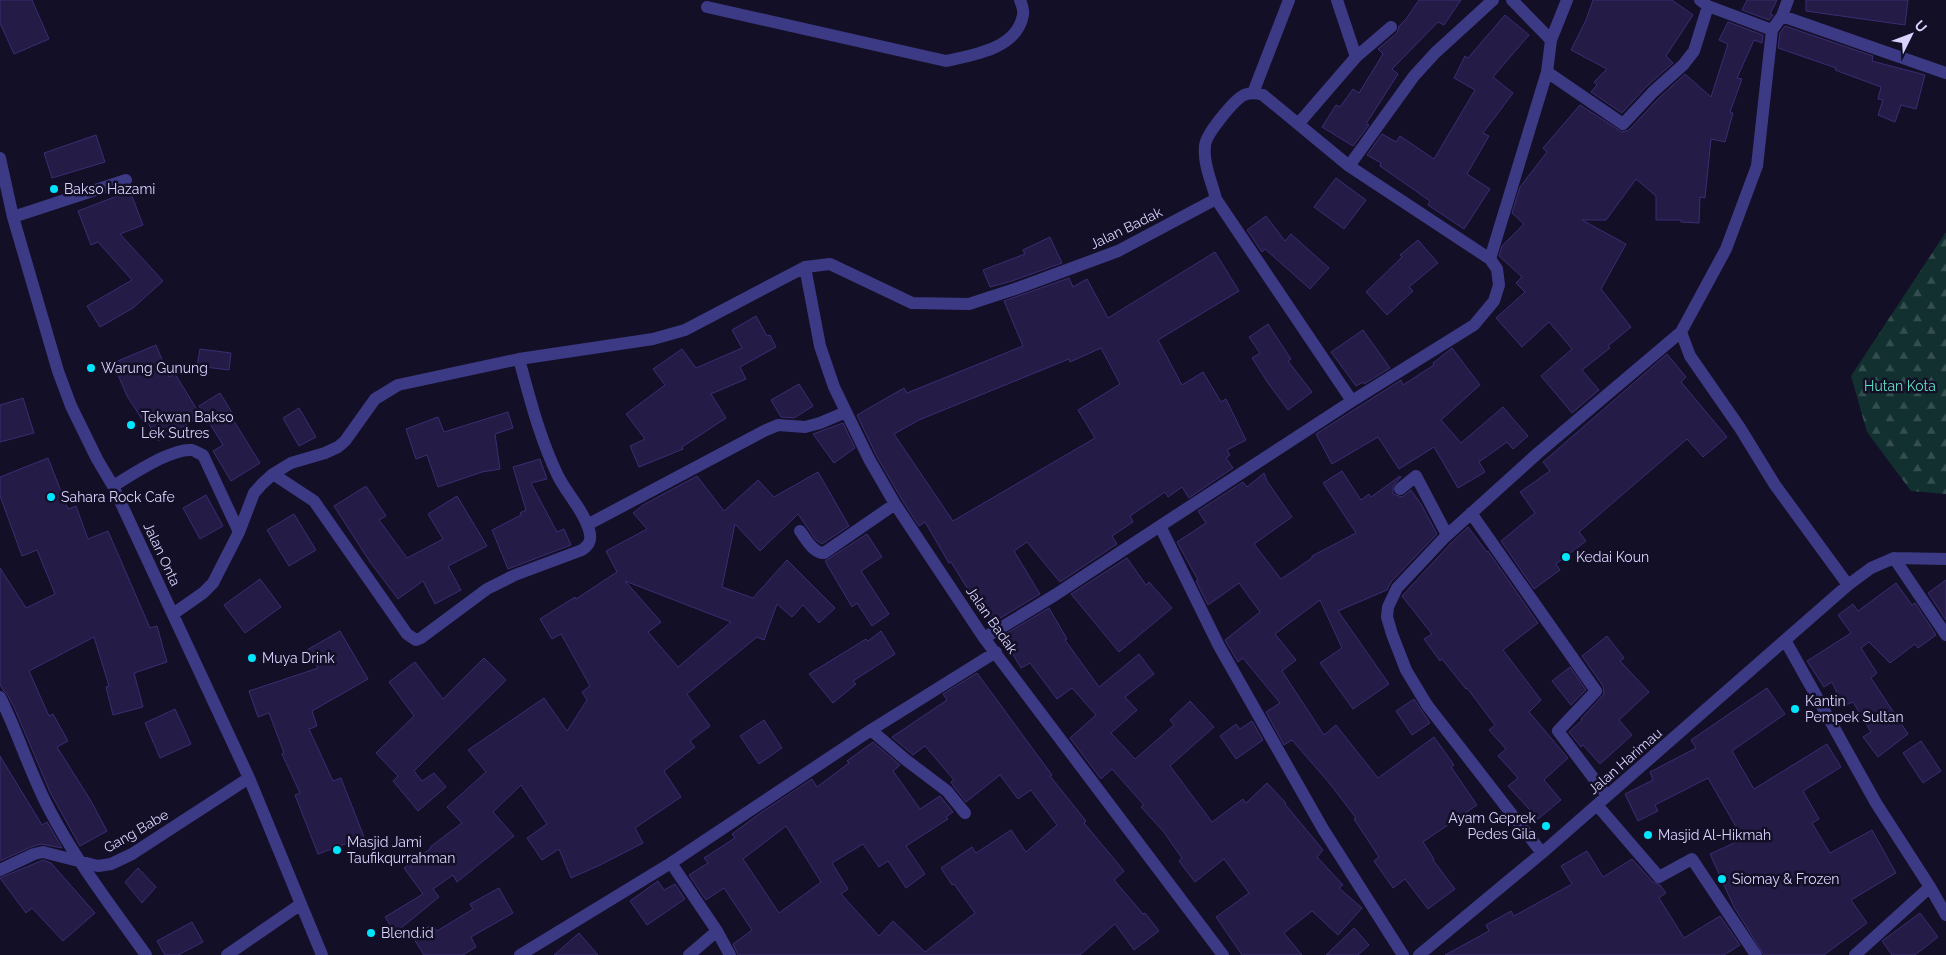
<svg xmlns="http://www.w3.org/2000/svg" width="1946" height="955" font-family="Raleway,sans-serif">
	<defs>
		<pattern id="forest-firs" width="22" height="20" patternUnits="userSpaceOnUse" patternTransform="scale(1.25)"><rect width="22" height="20" fill="#12302f"/><path d="M5 1l3.5 6h-7zM16 11l3.5 6h-7z" fill="#344d4e"/></pattern>
	</defs>
	<rect width="100%" height="100%" fill="#130f26"/>
	<path fill="url(#forest-firs)" d="M1946,232v262l-35,-3 -44,-59 -16,-56z"/>
	<path fill="#241b47" stroke="#3b2d73" fill-rule="evenodd" d="M0,0h32l17,39 -35,15 -14,-31z
		M1419,0h42l-17,25 -6,-3 -46,47 6,5 -32,50 3,1 -16,21 -31,-19 14,-22 4,2 13,-18 6,4 24,-39 -5,-5 19,-16 2,-7 7,-7z
		M1593,0h79l21,15 -27,41 7,7 -26,23 -25,27 -31,-21 6,-7 -3,-3 13,-13 -36,-19 15,-30z
		M1747,0h30l-7,14 3,1 -4,5 -27,-10z
		M1806,0h102l-3,25 -99,-14z
		M1505,15l24,20 -36,42 20,16 -30,40 6,3 -22,38 23,15 -26,40 -36,-24 2,-4 -50,-35 1,-3 -14,-8 15,-21 14,8 4,-6 34,23 41,-69 -21,-12 11,-22 3,2z
		M1728,22l35,13 -1,8 -8,-3 -17,38 5,1 -12,33 3,1 -8,29 -14,-3 -6,59 -5,-1 -1,26 -18,-1v-2h-25v-24l-20,-17 -30,41h-24l44,24 -25,45 30,38 -23,19 2,2 -28,22 17,20 -27,23 -31,-37 31,-27 -23,-27 -27,25 -26,-29 29,-26 -9,-9 6,-6 -23,-21 3,-10 22,-22 -12,-11 8,-26 27,-35 -4,-4 37,-43 42,27 7,-2 30,-32 26,-24 26,23 17,-53 -9,-4z
		M1785,26l88,30 -1,5 53,14 -9,34 -15,-4 -6,17 -17,-7 5,-15 -5,-1 3,-12 -46,-17 1,-2 -58,-20 2,-15z
		M96,135l9,27 -53,16 -8,-25z
		M1336,178l30,22 -22,29 -30,-22z
		M130,191l13,34 -23,9 43,47 -30,27 -33,19 -13,-21 45,-26 -34,-38 -7,3 -13,-34z
		M1266,216l19,25 6,-7 38,34 -19,21 -45,-40 -3,3 -15,-22z
		M1050,237l12,26 -50,18 -22,6 -7,-17 42,-16 -2,-4z
		M1418,240l20,23 -29,24 4,4 -26,24 -21,-23 36,-35 -2,-2z
		M1215,252l24,39 -81,49 24,45 21,-13 18,30 5,-3 20,41 -19,10 3,5 -4,3 7,10 -44,30 -7,-11 -14,10 -3,-5 -35,24 3,6 -21,14 5,8 -57,38 -33,-40 -13,9 26,43 -46,28 -12,-20 -5,2 -26,-42 -2,1 -24,-41 -6,4 -17,-26 -26,-45 -19,-40 47,-27 3,5 116,-47 -19,-45 65,-23 4,9 14,-8 21,39zM1101,348l19,36 -42,26 17,28 -142,83 -59,-87 25,-14 150,-61 1,3z
		M756,316l11,20 3,-1 6,12 -36,20 6,12 -35,15 15,24 -44,29 1,2 -44,18 -9,-21 15,-7 -19,-25 39,-29 -12,-16 29,-20 14,19 46,-20 -10,-18z
		M1268,324l23,35 -3,2 24,31 -24,18 -20,-27 -16,-25 8,-5 -11,-16z
		M1363,330l27,38 -26,16 -1,-2 -7,4 -25,-34z
		M156,345l13,32 6,-3 26,42 -43,25 -11,-20 -3,1 -17,-26 -14,-33z
		M1452,348l28,37 -39,35 20,23 42,-36 25,29 -15,13 -6,-7 -28,20 6,10 -27,16 -24,-41 -35,22 -21,-32 -46,27 -16,-30 85,-54 2,5 31,-20 -1,-2z
		M200,349l31,4 -2,17 -32,-4z
		M1667,354l19,23 -5,5 46,55 -24,20 -16,-18 -108,93 7,9 -30,23 4,6 -26,19 -33,-48 34,-28 -15,-21 30,-21 -7,-9z
		M799,384l14,22 -19,12 -13,-1 -10,-17z
		M220,393l14,23 -2,2 28,45 -29,18 -18,-30 10,-6 -24,-39z
		M23,398l11,35 -34,9v-37z
		M299,408l17,29 -17,9 -16,-28z
		M508,412l5,16 -18,6 5,35 -18,3 -44,15 -11,-32 -11,4 -10,-30 32,-12 6,15z
		M843,423l12,25 -21,15 -21,-29z
		M48,458l20,51 8,-3 12,33 20,-8 42,97 7,-2 10,36 -33,11 9,34 -30,8 -7,-28 3,-1 -15,-49 -65,34 20,45 4,-2 15,27 -11,6 34,54 16,30 -27,15 -30,-54 -36,-85 -7,-13 -4,-4 -3,-6v-116l26,40 29,-14 -18,-44 -15,6 -22,-60v-19z
		M540,459l7,20 -16,4 26,49 7,-3 7,16 -63,24 -16,-39 29,-15 -1,-2 6,-3 -13,-43z
		M1342,471l19,29 8,-6 2,3 29,-21 1,1 -8,9v8l9,3 9,-7 10,14 16,30 -46,48 -4,8 -49,21 51,73 -36,25 -33,-46 22,-15 -22,-48 -45,34 21,26 -14,11 42,64 12,-10 42,53 56,-41 20,28 -3,2 26,38 -54,37 11,17 -1,1 22,29 -27,20 -23,-30 -12,9 -19,-27 5,-4 -25,-38 2,-1 -25,-33 -39,-45 -8,5 -18,-33 14,-9 -37,-45 -5,4 -12,-20 -1,-2 35,-28 -21,-29 -31,22 -12,-24 2,-1 -21,-38 29,-19 -8,-12 45,-29 4,5 17,-14 3,8 25,36 -38,27 27,35 31,-21v-2l44,-23 -33,-50z
		M818,472l31,54 -27,18 -6,-4 -18,-26 -38,37 -25,-27 -13,63 31,11 34,-38 48,48 -16,15 -16,-18 -11,12 -15,-13 -13,36 -7,-3 -70,57 23,32 -20,15 5,6 -31,24 17,26 -46,31 8,15 -45,23 -27,12 -12,-29 -17,11 -15,-22 20,-14 -26,-39 -28,27 21,24 -57,46 -4,-7 -20,14 6,8 -44,36 -10,-16 38,-23 -19,-26 27,-20 -1,-1 32,-24 -15,-16 39,-35 -18,-22 76,-52 23,33 20,-31 -5,-8 8,-6 -29,-52 -9,5 -12,-20 35,-22 1,2 41,-27 -11,-21 41,-22 -14,-16 10,-8 54,-29 27,35 34,-31 16,17zM625,581l106,41 -53,45 -30,-35 13,-10z
		M366,486l20,30 -7,4 28,38 36,-19 -15,-25 29,-18 30,50 -39,20 13,24 -26,14 -12,-23 -25,18 -28,-37 -36,-56z
		M206,495l17,31 -23,13 -17,-31z
		M294,514l22,36 -27,16 -22,-36z
		M1468,527l19,25 1,-1 50,72 -35,27 38,50 -12,12 39,46 -24,22 17,20 -23,19 -30,-33 10,-8 -20,-22 8,-7 -17,-19 6,-5 -28,-37 -1,1 -24,-30 -2,2 -16,-22 8,-5 -30,-38 49,-53z
		M867,534l15,23 -21,14 28,43 -17,12 -15,-23 -5,4 -27,-46z
		M1127,558l19,27 3,-3 23,26 -53,44 -48,-58z
		M260,579l21,28 -36,26 -21,-28z
		M1946,580v40l-18,-27z
		M1896,583l16,22 3,-2 21,32 -18,13 -3,-4 -25,19 -21,-21 -8,6 16,25 -6,5 37,56 -30,23 -15,-20 8,-5 -18,-30 -10,4 -11,-24 -8,5 -17,-26 44,-28 -13,-18 15,-11 5,7z
		M1049,608l18,31 -2,1 34,47 40,-33 15,20 -29,23 12,13 -26,23 24,26 39,-34 -4,-5 20,-19 24,26 -44,39 42,56 31,-23 3,4 21,-20 19,20 -1,1 38,46 -6,7 26,28 -4,3 23,20 -24,27 -26,-24 -28,22 18,22h-60l-26,-38 33,-24 -25,-34 -29,23 -16,-21 3,-3 -19,-27 -22,-24 3,-2 -32,-36 -11,10 -31,-41 26,-23 -24,-27 -15,11 -27,-36 -9,5 -19,-32z
		M340,631l28,48 -56,32 5,15 -8,3 24,52 8,-3 23,59 -46,17 -23,-59 5,-2 -18,-39 2,-1 -15,-40 -11,4 -9,-26 69,-23 -11,-18z
		M881,631l14,23 -42,27 3,3 -23,19 -24,-29 57,-35 2,2z
		M1607,636l17,22 -4,3 29,31 -30,28 13,15 -32,29 -17,-19 -2,2 -12,-15 13,-12 -1,-1 23,-25 -1,-8 -21,-30z
		M484,658l22,22 -92,91 8,10 12,-8 12,14 -28,24 -25,-30 5,-5 -22,-23 38,-37 -25,-34 26,-20 28,37z
		M1570,667l16,23 -15,15 -19,-24z
		M977,673l75,102 -2,1 36,45 -2,2 40,48 -10,9 29,34 2,-1 14,18 -25,19 -19,-26 -35,31h-342l-5,-11 19,-14 -28,-42 -18,12 -17,-25 19,-12 -4,-5 31,-20 -3,-4 27,-20 53,-35 5,8 32,-24 -2,-2 26,-19 27,23 -7,6 27,38 20,-13 13,16 -7,5 2,2 -42,27 19,28 -19,14 -18,-27 -9,6 -16,-23 -31,19 16,26 -7,5 38,42 14,-15 32,31 50,-39 -21,-29 -2,1 -11,-17 31,-21 4,6 35,-23 15,22 31,-27 -26,-35 -13,9 -18,-24 -34,27 -12,-15 -3,-5 3,-2 -29,-34 -12,9 -21,-18 55,-37 -4,-6zM786,826l35,56 -42,31 -36,-54z
		M1767,688l18,26 -53,37 22,38 73,-45 14,23 -38,24 16,28 -7,4 18,30 42,-23 24,43 -45,27 16,23 -43,32h-60l-30,-48 -24,-53 33,-15 -35,-61 -53,27 3,6 -20,10 -13,-27 28,-14 -3,-8 46,-24 -5,-8z
		M1414,699l16,24 -18,12 -16,-24z
		M175,709l16,35 -31,14 -15,-35z
		M764,720l18,28 -23,16 -19,-28z
		M1252,721l11,19 -27,19 -16,-23 16,-12 4,5z
		M1921,741l20,30 -18,12 -20,-30z
		M0,756l42,69 5,-3 15,26 -21,-4 -10,3 -31,14z
		M1587,851l16,26 29,-18 21,23 7,3 6,8 -7,5 25,40 36,-22 20,29 -16,10h-279l44,-24 -3,-6 25,-14 3,5 58,-32 -11,-18z
		M43,860l8,3 44,50 -32,28 -31,-33 -6,5 -26,-35z
		M138,868l18,19 -14,16 -17,-21z
		M658,881l6,9 11,-6 10,15 -38,26 -17,-24z
		M499,888l14,25 -42,24 5,10 -13,8h-39l-12,-19 20,-11 5,6 36,-22 -3,-5z
		M1920,913l18,24 -23,18h-23l-10,-14z
		M192,922l11,20 -25,13h-13l-8,-14z
		M1354,928l15,17 -11,10h-32z
		M579,933l19,22h-44z"/>
	<g fill="none" stroke-linecap="round" stroke-linejoin="round">
		<path stroke="#3d3a85" stroke-width="12" d="M1337,0l19,57
			M1512,0l39,40
			M1700,0l8,6 64,24
			M1788,0l-6,16 -10,14 -15,136 -31,83 -45,83 9,24 50,72 35,57 73,100
			M707,7l239,54c27,-6 71,-12 77,-46 1,-4 -1,-10 -3,-15
			M1782,16l164,57
			M1547,72l76,52 30,-32 30,-27 11,-14 14,-45
			M1253,93l36,-93
			M1299,123l57,-66 35,-30
			M0,158l13,59 45,154 13,35 26,53 16,27 136,292 73,177
			M1349,166l65,-90 21,-23 58,-53
			M1216,199l136,202
			M13,217l113,-37
			M805,267l15,79 14,41 35,72 26,45 89,134 239,317
			M273,474l41,27 93,133 9,6 5,-2 66,-49 28,-14 67,-25c8,-5 10,-11 7,-20 -5,-19 -22,-36 -31,-54 -18,-37 -28,-77 -39,-117
			M113,486c19,-11 58,-38 79,-36 4,1 7,4 11,5l36,77
			M1400,489l16,-13 31,59
			M1471,513l125,178 -38,40 49,65
			M587,525l177,-94 14,-6 27,2 15,-4 26,-11
			M1160,526l192,-125 122,-76 20,-24 5,-16 -2,-16 -7,-10 57,-187 4,-32 16,-40
			M800,531c6,8 13,22 24,22l71,-49
			M1894,558l52,77
			M173,614l30,-21 10,-10 26,-51 15,-39 8,-9 11,-10 18,-11 34,-10 13,-6 7,-6 30,-42 23,-14 121,-26 134,-20 32,-9 120,-63 25,-3 82,39 57,1 46,-15 103,-38 98,-52c-4,-17 -13,-35 -11,-53 0,-11 29,-46 39,-51 7,-3 13,-2 19,0l86,71 141,93
			M984,638l71,-43 105,-69 59,120 104,183 80,126
			M1785,640l91,163 54,84 16,28
			M0,697c18,36 30,76 49,112 27,52 63,98 97,146
			M871,730l35,30 41,31 18,22
			M1597,805l62,72 33,-18 64,96
			M1542,853l-115,-148 -21,-35 -14,-36 -5,-17 1,-10 9,-19 48,-51 93,-84 143,-121
			M671,863l46,68 13,24
			M0,870l34,-16 9,-2 55,14 13,-2 21,-10 117,-76
			M227,955l74,-51
			M520,955l151,-92 200,-133 125,-78
			M689,955l28,-24
			M1419,955l123,-102 306,-268 23,-17 23,-10 52,1
			M1855,955l75,-68"/>
	</g>
	<g fill="#00e5ff" stroke="#130f26" stroke-width="2">
		<circle cx="54" cy="189" r="5"/>
		<circle cx="91" cy="368" r="5"/>
		<circle cx="131" cy="425" r="5"/>
		<circle cx="51" cy="497" r="5"/>
		<circle cx="1566" cy="557" r="5"/>
		<circle cx="252" cy="658" r="5"/>
		<circle cx="1795" cy="709" r="5"/>
		<circle cx="1546" cy="826" r="5"/>
		<circle cx="1648" cy="835" r="5"/>
		<circle cx="337" cy="850" r="5"/>
		<circle cx="1722" cy="879" r="5"/>
		<circle cx="371" cy="933" r="5"/>
	</g>
	<g text-anchor="middle" stroke-width="5" stroke-linejoin="round" paint-order="stroke">
		<g font-size="14" fill="#d9d4ff" stroke="#130f26" text-anchor="start">
			<text x="64" y="194">Bakso Hazami</text>
			<text x="101" y="373">Warung Gunung</text>
			<text x="141" y="422">Tekwan Bakso<tspan x="141" dy="16">Lek Sutres</tspan></text>
			<text x="61" y="502">Sahara Rock Cafe</text>
			<text x="1576" y="562">Kedai Koun</text>
			<text x="262" y="663">Muya Drink</text>
			<text x="1805" y="706">Kantin<tspan x="1805" dy="16">Pempek Sultan</tspan></text>
			<text x="1536" y="823" text-anchor="end">Ayam Geprek<tspan x="1536" dy="16">Pedes Gila</tspan></text>
			<text x="1658" y="840">Masjid Al-Hikmah</text>
			<text x="347" y="847">Masjid Jami<tspan x="347" dy="16">Taufikqurrahman</tspan></text>
			<text x="1732" y="884">Siomay &amp; Frozen</text>
			<text x="381" y="938">Blend.id</text>
		</g>
		<g font-size="14" fill="#d9d4ff" stroke="#130f26">
			<text transform="translate(1126 228) rotate(-26)" y="5">Jalan Badak</text>
			<text transform="translate(162 554) rotate(65)" y="5">Jalan Onta</text>
			<text transform="translate(992 620) rotate(55)" y="5">Jalan Badak</text>
			<text transform="translate(1625 761) rotate(-41)" y="5">Jalan Harimau</text>
			<text transform="translate(136 831) rotate(-30)" y="5">Gang Babe</text>
		</g>
		<g font-size="14" fill="#5fe0c0" stroke="#130f26">
			<text x="1900" y="391">Hutan Kota</text>
		</g>
	</g>
	<g transform="translate(1911 35) rotate(48)" stroke="#130f26" stroke-width="4" paint-order="stroke">
	<path d="M0-4L9 19L0 12L-9 19Z" fill="#d9d4ff"/>
	<text y="-8" font-size="14" font-weight="bold" text-anchor="middle" fill="#d9d4ff">U</text>
	</g>
</svg>
